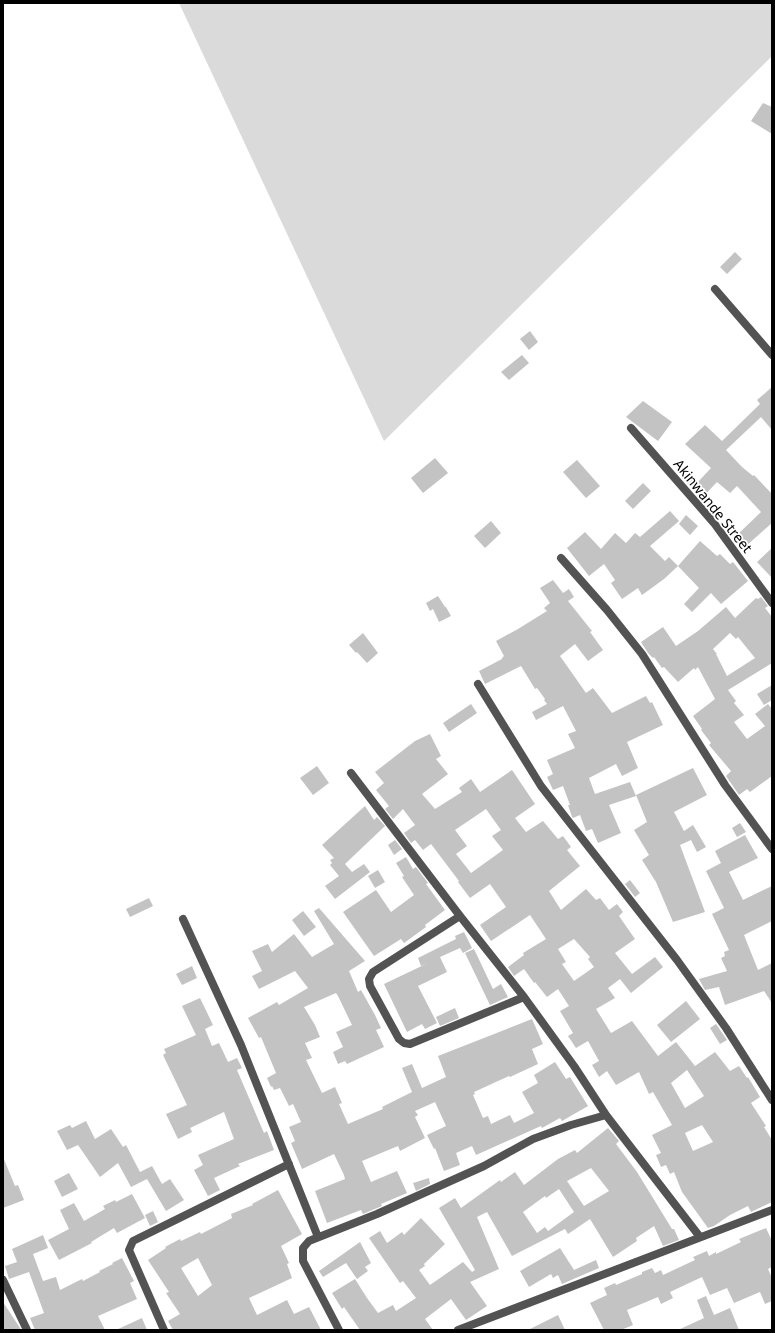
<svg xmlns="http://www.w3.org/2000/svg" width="775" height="1333" font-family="'Noto Sans',sans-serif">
	<rect width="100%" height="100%" fill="#fff"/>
	<path fill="#dadada" d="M179,3h593v53l-388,385z"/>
	<path fill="#c3c3c3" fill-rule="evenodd" d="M763,103l9,4v27l-21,-13z
		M735,252l7,7 -15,15 -7,-7z
		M530,331l8,11 -9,8 -9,-11z
		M522,355l7,8 -20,17 -8,-8z
		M772,387v43l-11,-13 -35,33 16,17 11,9 1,-1 18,19v29l-26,23 -10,-10 25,-24 -24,-26 -7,7 -13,-11 -16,17 -13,-15 -10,-16 3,-3 16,18 14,-15 -26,-24 20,-19 17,16 38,-37 -3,-4z
		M643,401l29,21 -14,19 -32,-24z
		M435,458l13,15 -25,20 -12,-15z
		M577,460l23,26 -14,12 -23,-26z
		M643,483l8,8 -18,18 -8,-8z
		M670,511l9,10 -29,25 15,15 4,-4 9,9 22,-25 17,15 3,-2 10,10 3,-2 15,19 -27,23 -10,-11 -19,19 -8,-8 15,-16 -21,-22 -14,13 -22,16 -4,-7 -16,11 -11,-16 4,-3 -11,-16 -15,12 -22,-28 18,-16 16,17 14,-16 11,10 9,-10 5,4z
		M686,515l12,11 -8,9 -11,-11z
		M491,521l10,12 -16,15 -11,-12z
		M772,548v30l-15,-16z
		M553,580l10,13 6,-4 5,8 -6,4 24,30 -2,1 13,18 -15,11 -13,-17 -15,12 26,37 7,-5 19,25 34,-17 4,7 2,-1 11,23 -36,17 11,26 -16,8 -6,-12 -27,14 6,16 35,-12 6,14 -27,9 12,28 -23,10 -6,-14 -6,2 -6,-16 -7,3 -1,-1 -4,-12h2l-7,-19 -10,4 -6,-13 6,-3 -6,-14 28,-12 -7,-14 8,-3 -13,-25 -27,14 -4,-8 15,-8 -3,-4 1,-1 -8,-11 -2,1 -14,-23 -36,18 -6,-13 23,-12v-1l2,-2 -8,-15 22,-12 29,-18 -3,-3 6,-5 -10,-15z
		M438,596l7,11h1l5,9 -12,6 -6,-13 -3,2 -4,-8z
		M761,597l7,9 -3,2 7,9v46l-44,27 8,11 -2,2 10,12 -10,7 13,17 18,-13 -10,-12 13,-10 4,5v67l-22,16 -3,-3 -8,6 -13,-19 5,-5 -22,-26 2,-2 -10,-13 1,-1 -9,-13 22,-17 -17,-32 -3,3 -1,-2 -16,14 -14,-15 -2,1 -8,-11 -1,1 -5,-5 -7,-11 22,-15 13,19 22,-15 28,-24 9,11 21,-20 2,1zM730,633l6,6 2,-2 17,21 -28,18 -11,-22h1l-4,-5z
		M363,633l15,20 -11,10 -10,-11 -1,1 -7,-8z
		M772,685v15l-8,5 -7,-11z
		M471,704l6,9 -28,19 -6,-9z
		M430,734l11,22 -5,3 12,15 -26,20 13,15 27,-17 -3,-4 12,-9 9,13 32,-22 23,34 -20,14 11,14 17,-11 15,18 5,-3 8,11 -4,3 13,16 -31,25 12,19 25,-21 10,11 4,-2 9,12 8,-6 6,8 -4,4 16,23 -20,14 17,21 23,-17 8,10 -32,26 -11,-14 -12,9 7,10 -19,11 15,24 21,-12 26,35 18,-14 19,24 20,-14 15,19 9,-5 8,12 1,-1 12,20 -9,6 15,23 -2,1 8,13v62l-21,10 -3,-6 -18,9 -16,11 -6,2 -26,-36 -8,-20 -4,2 -4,-9 -5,2 -5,-12 5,-2 -9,-18 20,-10 -19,-33 -4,2 -10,-22 -23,13 -9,-14 -8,6 -7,-12 7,-4 -11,-20 -12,7 -8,-12 5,-3 -13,-22 9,-5 -11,-17 -11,8 -12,-15 -1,1 -10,-14 -10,7 -6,-9 16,-12 -1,-2 23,-14 -16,-24 -39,26 -11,-16 26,-18 -16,-23 -20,14 -12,-16 1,-1 -28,-37 -8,6 -8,-10 -4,3 -7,-10 11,-8 -12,-16 -10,10 -8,-10 4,-3 -13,-16 8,-7 -9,-11 40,-31zM486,809l15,21 -9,6 11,14 -32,23 -15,-19 11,-8 -12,-16zM574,939l16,18 -2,2 6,8 -20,14 -12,-17 4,-2 -8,-13zM687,1070l17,26 -19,12 -14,-25zM702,1125l11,17 -20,9 -8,-18z
		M317,766l12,17 -16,12 -13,-17z
		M693,768l14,27 -33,17 10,19 9,-6 13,22 -9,5 -6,-12 -11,5 25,67 -32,10 -17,-40 -14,-22 7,-5 -15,-25 13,-8 -11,-27z
		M365,806l9,14 3,-3 8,9 -40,38 7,8 12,-8 6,8 -35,27 -10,-13 14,-10 -9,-11 2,-2 -2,-3 4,-2 -12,-13z
		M740,823l6,9 -9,5 -5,-9z
		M745,835l13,23 -29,14 14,28 29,-14v35l-28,14 14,35 14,-7v40l-8,-12 -39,14 -6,-18 -14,3 -6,-11 28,-8 -6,-13 4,-2 -1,-4 5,-2 -17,-36 12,-6 -18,-37 15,-8 -6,-12z
		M395,840l7,9 -8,6 -6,-10z
		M406,857l7,12 3,-2 12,16 -2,1 19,26 -20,15 1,2 -22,16 -3,-4 -27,17 -31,-44 33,-22 15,22 23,-17 -12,-18 2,-1 -8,-13z
		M378,870l7,12 -10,6 -7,-12z
		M630,880l10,13 -5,4 -10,-13z
		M149,898l4,8 -23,11 -4,-8z
		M319,908l46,53 -16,10 9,21 3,-2 14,25 6,13 -5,2 8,17 -37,17 -2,-3 -7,3 -5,-12 10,-5 -7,-15 16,-7 -14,-29 -2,-3 -32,14 11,18 5,12 -15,6 7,15 -6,2 16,33 13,-6 7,16 -3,1 9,20 35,-15 -1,-2 30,-15 -10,-24 10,-4 10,24 24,-11 -8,-21 94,-37 11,25 -11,5 6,15 -28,13 -1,-1 -35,16 1,2 -2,1 10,23 5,-2 3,8 19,-9 4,8 20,-10 -12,-21 16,-9 -4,-8 21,-13 11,17 4,-2 18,29 -26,15 -2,-3 -18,10 -1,-2 -65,29 -4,-9 -16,7 4,12 -16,6 -9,-23 -1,1 -7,-14 19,-9 -11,-24 -20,9 3,4 -3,2 10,21 -25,13 -2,-5 -36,15 9,21 26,-11 10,22 -26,11 1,2 -19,8 -2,-4 -34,13 -12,-32 30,-12 -1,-4 -10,-21 -32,15 -11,-26 4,-2 -6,-14 12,-5 -8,-18 -4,2 -9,-18 -6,2 -2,-4 -1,1 -4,-9 9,-5 -15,-36 -2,1 -11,-20 29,-16 2,3 29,-17 -13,-17 -36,18 -7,-13 10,-5 -10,-20 16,-7 4,8 22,-18 18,23 22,-13 -20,-33z
		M303,911l13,16 -12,9 -12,-16z
		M464,932l8,16 -9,5 -3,-5 -20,9 7,15 -29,14 19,37 -12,6 -3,-5 -15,8 -23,-48 44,-21 -7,3 -3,-8 38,-19 -1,-3z
		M474,949l19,40 8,-5 7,13 -18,8 -25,-52z
		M192,966l5,12 -15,7 -6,-11z
		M200,998l13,27 -8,4 7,17 7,-3 9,19 9,-4 5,10 -5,2 27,63 3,-2 7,19 -36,14 2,2 -26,12 6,12 -12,6 -14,-26 9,-5 -5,-10 36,-16 -10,-27 -34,16 2,4 -14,7 -12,-25 21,-9 -24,-50 3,-2 -2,-4 32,-14 -14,-29z
		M686,1001l14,18 -29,23 -14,-17z
		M455,1008l4,10 -19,8 -4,-9z
		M716,1024l11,16 -7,4 -10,-16z
		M86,1121l9,18 16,-10 12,18 3,-2 14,27 12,-6 10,18 8,-5 14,21 -18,11 -19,-32 -16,8 -13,-24 -18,14 -22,-32 -11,5 -10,-19 13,-6 2,3z
		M608,1128l11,13 -3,3 21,28 35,57h2l5,11 -16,6 -9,-20 -18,12 1,3 -24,16 -23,-38 -22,15 -3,-5 -53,27 -25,-44 -10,5 22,52 -29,13 17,24 -21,14 -15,-21 -26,20 8,11h-73l-16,-23 -2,2 -10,-16 23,-14 12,19 11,15 15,-8 3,6 20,-13 -13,-17 -3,2 -31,-45 11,-7 7,12 15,-11 2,3 17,-17 24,26 -21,20 1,2 -6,4 11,15 33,-23 9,10 3,-2 -36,-62 16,-10 6,10 39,-28 1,2 14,-10 9,13 34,-26 17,-9 2,3zM591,1168l18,23 -25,15 -17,-25zM559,1189l15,23 -26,19 -3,-4 -8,6 -14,-21 22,-16 1,2z
		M3,1157l12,29 3,-1 6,15 -21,8z
		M69,1173l9,16 -16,8 -8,-16z
		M429,1178l1,6 -14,7 -3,-8z
		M278,1190l24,44 -21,12 8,17 -2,1 5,14 -43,20 8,17 30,-15 7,14 15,-7 12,23h-148l-5,-9 12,-7 -14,-21 3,-1 -21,-32 18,-12 -1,-1 15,-8 1,2 19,-9 1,2 31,-16 -1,-4 22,-9 -1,-1zM198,1258l14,27 -14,11 -17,-28z
		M132,1194l13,24 -28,15 -3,-5 -23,14 1,1 -33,17 -11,-20 21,-11 -9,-19 14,-7 10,18 21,-12 -2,-3 12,-6 1,2z
		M153,1211l5,11 -8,4 -5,-11z
		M766,1228l6,13v26l-4,2 4,9v23l-7,3 -5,-12 -26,11 -7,-15 -17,7 -8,-18 -32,15 3,6 -12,6 -3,-7 -31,13 6,15 -12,5h-17l-14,-27 17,-8 -3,-7 11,-5 1,2 26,-11v-2l10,-4 3,5 6,-3 2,5 32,-15 -2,-3 14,-6 2,5 7,-4v2l25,-12 -2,-3z
		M43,1235l5,13 -15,6 10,27 13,-4 4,13 22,-11 1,2 17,-9 -1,-1 14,-7 -1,-1 10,-5 12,23 -4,2 7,16 -39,17 7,14h-70l-5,-12 14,-5 -15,-41 -20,7 -4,-13 12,-4 -5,-13z
		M360,1242l11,21 -6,4 3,4 -11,8 -11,-16 -23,14 -4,-6z
		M560,1248l14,22 22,-10 3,8 -37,16 -4,-9 -5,3 -2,-4 -22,13 -9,-16z
		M706,1296l8,19 16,-7 9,22h-61l26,-12 -7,-18z
		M3,1302l17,26 1,2h-18z
		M558,1315l7,15h-37z
		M142,1318l5,12h-31z"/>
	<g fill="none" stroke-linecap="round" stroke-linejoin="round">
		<path stroke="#535353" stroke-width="8" d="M715,289l57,66
			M631,428l83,95 58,80
			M561,558l46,52 35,44 83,131 47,64
			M478,684l63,102 136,174 49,68 46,72
			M351,773l109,143 64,81 50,69 32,49 94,122
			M460,916l-87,56 -4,7 1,7 29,53 5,4 6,1 114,-47
			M183,919l58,126 77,192
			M3,1280l24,50
			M164,1330l-35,-80 4,-9 156,-77
			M339,1330l-36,-69v-13l6,-7 68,-27 107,-48 49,-27 38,-14 35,-10
			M458,1330l314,-120"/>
	</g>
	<g text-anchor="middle" stroke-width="3.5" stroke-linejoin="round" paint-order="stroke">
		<g font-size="14" fill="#000" stroke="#fff">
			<text transform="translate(713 506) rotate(51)" y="5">Akinwande Street</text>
		</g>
	</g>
	<rect width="775" height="1333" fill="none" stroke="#000000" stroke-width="8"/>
</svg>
